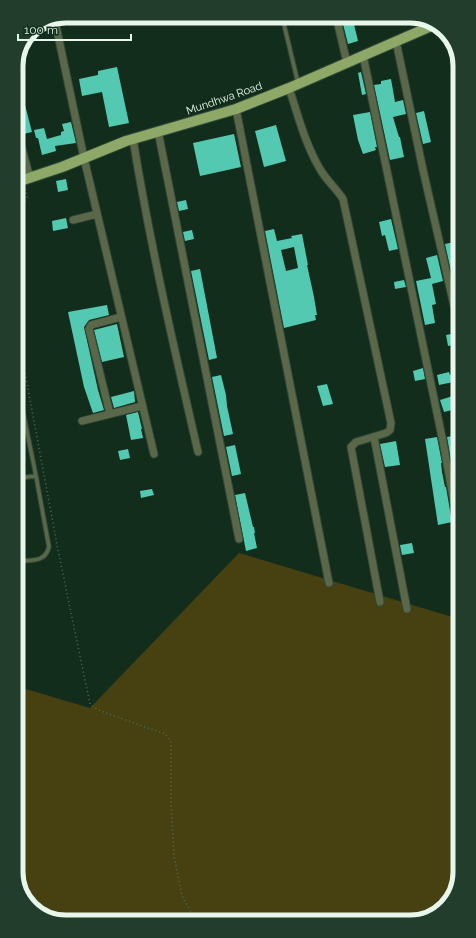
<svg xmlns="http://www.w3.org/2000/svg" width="476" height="938" font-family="Raleway,sans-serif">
	<rect width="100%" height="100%" fill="#122d1b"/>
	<path fill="#474111" d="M239,553l220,66 1,253 -9,28 -22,18 -366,4 -27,-10 -16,-21 -1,-204 71,21z"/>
	<path fill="#53c9b1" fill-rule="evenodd" d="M341,16h11l6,25 -10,3z
		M117,67l12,56 -20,4 -7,-35 -20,4 -3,-17 19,-4v-4z
		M361,72l5,22 -4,1 -4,-22z
		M16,78h2l14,54 -9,2 -2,-9 -5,-7z
		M391,79l4,23 8,-2 3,14 -13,3 6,20h1l4,20 -14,3 -16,-75 7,-1v-3z
		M424,111l7,31 -8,2 -7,-31z
		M370,112l7,35h-2l1,3 -13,4 -5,-14 -5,-25z
		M71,122l5,21 -21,3 1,5 -14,4 -4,-17h-2l-2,-8 10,-2 3,11 14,-4v-3l3,-1 -2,-7z
		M276,125l10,36 -22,6 -9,-36z
		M234,134l7,33 -41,9 -7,-33z
		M66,179l2,11 -10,2 -2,-11z
		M186,200l2,9 -9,2 -2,-9z
		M66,218l2,10 -15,3 -1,-10z
		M391,219l7,30 -9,2 -4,-16 -3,1 -3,-14z
		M274,229l3,12 15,-3 -1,-2 11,-2 6,31h-1l7,32 3,18h-2l1,5 -32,8 -19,-97zM294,247l4,21 -12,3 -5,-21z
		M192,230l2,9 -9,2 -2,-9z
		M454,242l3,16v17l-5,1 -7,-32z
		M437,255l6,26 -11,3 4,20 -4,1 3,18 -10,2 -9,-44 15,-3 -5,-20z
		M200,269l17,89 -8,2 -18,-89z
		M404,280l2,7 -11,2 -1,-7z
		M107,305l2,10 -20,5 -5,7 14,63 6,20 -11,3 -9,-26 -16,-75z
		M117,324l7,33 -22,5 -8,-32z
		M456,333l2,11 -10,2 -2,-11z
		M423,368l2,11 -10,2 -2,-10z
		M449,372l1,3 8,-2v8l-19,4 -2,-10z
		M221,375l5,20 1,11 6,28 -9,2 -12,-59z
		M327,384l6,20 -10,2 -6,-20z
		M134,391l1,11 -21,6 -3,-11z
		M456,395l2,11 -6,2v2l-8,2 -4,-12z
		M138,412l4,17h-1l2,9 -12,2 -5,-25z
		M458,435v24l-7,2 -4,-24z
		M437,437l5,26h-1l1,9 3,15h1l6,35 -14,3 -13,-86z
		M396,441l4,24 -15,2 -5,-23z
		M235,445l6,29 -9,2 -6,-29z
		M128,449l2,9 -10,2 -2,-9z
		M152,489l2,6 -13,3 -1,-7z
		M245,493l8,34h1l1,6h-1l3,15 -11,3 -11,-56z
		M412,543l2,10 -12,2 -2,-10z"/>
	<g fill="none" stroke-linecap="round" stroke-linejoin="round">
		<g stroke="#304938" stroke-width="5.5">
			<path id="lane" d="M282,16l16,67
				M17,382l19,94 13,71c-4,16 -18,13 -31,14
				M18,478l18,-2"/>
		</g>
		<g stroke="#304938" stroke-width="9">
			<path id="street" d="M336,16l11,47
				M55,21l29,137 70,296
				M396,41l27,129 35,153
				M363,55l80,387 15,83
				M289,88c9,27 16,56 31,81 6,11 16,19 23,30l48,224 -1,7 -4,3 -30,9 -5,5 29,155
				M236,109l93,474
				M16,127l14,51
				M158,131l81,408
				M133,139c17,105 41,209 65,313
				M73,220l24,-6
				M110,414l-21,-85 2,-4 30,-8
				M82,421l60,-15
				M374,437l33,172"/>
		</g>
		<g stroke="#304938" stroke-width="12">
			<path id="primary" d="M17,182l45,-15 64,-26 110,-32 53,-21 147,-64"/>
		</g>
		<path stroke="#556d5d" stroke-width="1.5" stroke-dasharray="1 3" stroke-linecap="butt" d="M17,203l9,-3 1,-3 -2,-9
			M17,330l41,220 32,154 8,6 67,24 6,7v60l3,55 8,40 14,25"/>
		<use href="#lane" stroke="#5a6748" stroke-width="3.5"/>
		<use href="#street" stroke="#5a6748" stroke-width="7"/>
		<use href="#primary" stroke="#8da867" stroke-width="10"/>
	</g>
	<g text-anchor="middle" stroke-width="4" stroke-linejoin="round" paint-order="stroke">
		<g font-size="11" fill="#e7f7eb" stroke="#122d1b">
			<text transform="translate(224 98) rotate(-19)" y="4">Mundhwa Road</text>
		</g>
	</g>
	<path d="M0 0H476V938H0ZM66 23H410A43 43 0 0 1 453 66V872A43 43 0 0 1 410 915H66A43 43 0 0 1 23 872V66A43 43 0 0 1 66 23Z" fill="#233d2c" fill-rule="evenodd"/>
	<path fill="none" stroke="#e7f7eb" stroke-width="5" d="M66 23H410A43 43 0 0 1 453 66V872A43 43 0 0 1 410 915H66A43 43 0 0 1 23 872V66A43 43 0 0 1 66 23Z"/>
	<path d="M18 34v6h113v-6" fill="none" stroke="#e7f7eb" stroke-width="2"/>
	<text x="24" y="34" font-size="12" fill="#e7f7eb" stroke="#122d1b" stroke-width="3" paint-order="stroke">100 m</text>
</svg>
